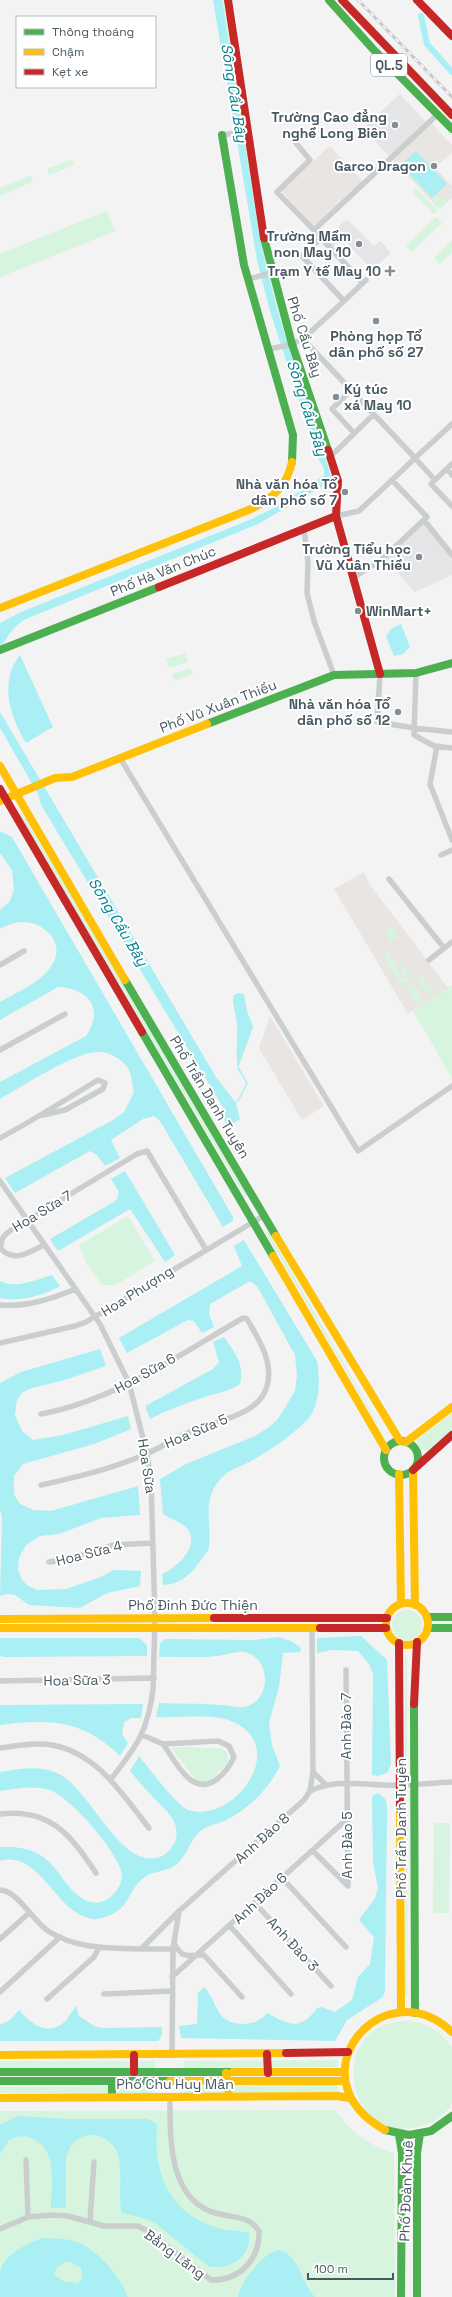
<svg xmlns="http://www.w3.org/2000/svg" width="452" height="2297" font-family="'Space Grotesk',sans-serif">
	<rect width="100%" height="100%" fill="#f4f3f3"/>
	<path fill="#e8e5e2" d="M431,123l21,22v7l-17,16 17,18v12l-13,11 -46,-49z
		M330,146l33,36 -49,44 -33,-36z
		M364,872l6,13 78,103 -40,26 -74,-125z
		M270,1016l54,90 -22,14 -43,-72z"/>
	<path fill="#e5e4e6" d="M400,94l27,29 -37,34 -27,-29z
		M347,219l27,27 6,-5 11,12 -21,19 -3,-3 2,-2 -27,-29 -10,9 -7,-8z
		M423,522l29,33v20l-37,17 -31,-34z"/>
	<path fill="#d7f4de" d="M222,0h4l19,127 43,213 -10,-27 -17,-68z
		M71,160l3,1v4l-24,10 -2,-1v-6z
		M28,176l5,1 -1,5 -32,14v-8z
		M416,188l22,23 -4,3 -22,-23z
		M433 202a6 6 0 1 1 12 0a6 6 0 1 1-12 0Z
		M107,211l8,20 -115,46v-23z
		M436,217l6,6 -30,29 -6,-6z
		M452,240v12l-12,12 -6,-6z
		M185,653l3,9 -19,6 -3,-9z
		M190,668l3,6 -19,7 -2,-7z
		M20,814l3,1 225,380 -3,2 -225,-380z
		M393,927l3,9h3l-8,6 -6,-10z
		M388,952l9,12 3,13 8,1v4l-8,2 -16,-28z
		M400,962l16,17 -4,3 2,3 -4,3 1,2 4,-3 3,4 -4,3 1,1 4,-2 3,5 -2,3h-7l-3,-11 -7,-1 8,-5 1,-5 -2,-4 -8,-1z
		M423,976l10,16 -5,4 -11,-16z
		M452,985v93l-39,-67z
		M128,1216l27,45 -39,24h-14l-17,-24 -6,-16z
		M268,1231l109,191v2l-112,-192z
		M452,1413v18l-23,21 -8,-3 -4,-5v-4z
		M392 1625a15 15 0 1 1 30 0a15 15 0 1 1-30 0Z
		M405,1657l2,1v106h-2z
		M173,1747l48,1 6,4 1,9 -3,6 -17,14 -7,1 -7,-4 -22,-29z
		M406,1800l2,1 -1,196 -2,-2z
		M434,1823h16l-1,90h-16z
		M409,2021c18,2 33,11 43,27 0,11 0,46 0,55 -4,10 -18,19 -28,22 -79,27 -102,-104 -15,-104z
		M338,2060l-1,7 -154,1 1,-7z
		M0,2061h155v7h-155z
		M338,2084v8l-154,1v-7z
		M154,2086v7h-154v-6z
		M335,2110c16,22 33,35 59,43l1,144h-395v-186z"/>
	<path fill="#a9eff4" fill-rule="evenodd" d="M213,0h9l39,245 17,68 53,163v10l-6,3 -2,-3 -63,37 -234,96c-13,7 -20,19 -26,32v-28l21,-11 226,-91 29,-14 48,-32v-6l-7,-13 -47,-145 -13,-51z
		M416,151l31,33 -15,14 -31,-33z
		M401,624l9,23 -7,7 -9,2 -8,-19 5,-8z
		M20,655l33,72 -27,16c-18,-30 -26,-63 -6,-88z
		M0,712l216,365 20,26 4,16 -12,8 -4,-7v-11l-183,-304 -3,-11 -38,-66z
		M0,831l12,6 221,380v4l-10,6 -63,-106 -6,-5 -11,3 -32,21 9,18 -15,8 -8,-11 -7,-4 -75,42 -10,-15 108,-58 11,-8 10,-20c-2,-8 -2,-17 -6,-24 -6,-9 -18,-16 -29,-16 -21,-2 -78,35 -99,47v-17l86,-46c19,-27 2,-48 -28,-49l-58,33v-18c17,-10 41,-19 52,-37 14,-21 -7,-43 -29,-43 -8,0 -16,3 -23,7v-19l10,-9 4,-12 -2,-19 -12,-17z
		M237,993l7,1 3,17 6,16 -15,41c-3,-15 0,-29 -1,-44 -1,-11 -4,-15 -4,-28z
		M125,1171l50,84 -10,7 -35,-53 -72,42 -8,-12 62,-36 5,-4 2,-7 -8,-13z
		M244,1240l73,121c3,17 3,39 -6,54 -8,13 -46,39 -60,46 -11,6 -26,10 -33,21 -16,21 -6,41 -9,64 0,5 -3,7 -6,11 -10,15 -20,27 -40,28l-1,-11c16,-6 41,-31 23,-48 -7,-5 -15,-7 -22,-12l-3,-35 26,-15 69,-28 13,-8 10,-9 17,-28 2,-15 -2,-21 -38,-69 -7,-5 -40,23 -1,10 5,13 -12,6 -8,-12 -6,-1 -61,33 -8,-15 123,-72 -8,-20z
		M52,1275l8,11c-17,10 -41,16 -60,12v-17c17,8 35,-1 52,-6z
		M224,1337c11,16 21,27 16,47 -10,7 -23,9 -35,13 -19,6 -38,13 -55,22l-5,-13 68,-37 6,-7 -6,-20z
		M100,1349l6,17 -38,13 -39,10 -7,4 -5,7 -2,15 7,16 11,9 30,-5 65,-19 3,13 -37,15 -71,20 -9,12v18l5,9 14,7 18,1 87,-25 2,29 -39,3 -42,16 -19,2 -14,9 -7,13 -1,11 4,11 6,6 9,4 29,-1 35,-12 13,-7 27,1 -1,15 -33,7 -27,15 -51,-3 -14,-10 -8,-1 -7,2 2,-78 -2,-9v-126l21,-11z
		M361,1636l26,24 4,104 -4,9 -9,3 -6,-1 1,-101 -4,-10 -11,-13 -26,-1 -15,3v-15z
		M279,1637l12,4 10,7 -1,4 -17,1 -4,34 -10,36 3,22 8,21c-13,25 -32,44 -58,56 -6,2 -14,4 -19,7 -12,8 -14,22 -23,32 -9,11 -25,9 -35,16 -17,11 -14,31 -37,39 -4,1 -10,4 -14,3 -38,-3 -53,-70 -94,-58v-14c17,-1 35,2 48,14 15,13 30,50 56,40 9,-3 19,-17 18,-26 -2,-21 -49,-74 -68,-83 -16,-8 -37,-3 -54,-1v-19c20,-3 37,-7 57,1 33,14 63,98 103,84 7,-3 12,-9 15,-15 7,-21 -11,-33 -23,-46 -8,-8 -15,-17 -22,-25l9,-15c9,11 38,50 49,54 48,15 105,-68 40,-90 -19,-6 -51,-2 -72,-3l3,-14c20,1 40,0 61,2 8,0 15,3 24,2 28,-5 28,-50 0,-55 -7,-1 -14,2 -21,3 -20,4 -43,1 -64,2l1,-14 5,-4 89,1z
		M0,1638h139l8,7v11l-142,1 -5,-1z
		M143,1704l-2,14h-10l-7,4 -2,12 6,9 -8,13c-38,-37 -71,-37 -120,-31v-20z
		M378,1793l8,7 1,8 -2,182 -2,7 -36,23 -12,21 -154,-3 -2,-12 18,-2 1,-31 6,-6c15,16 10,36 39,37 9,0 18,-3 24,-11 21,11 33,19 50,-5l5,-1 13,5 17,-12 6,-23 12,-13 4,-27 -15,-17 16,-22 3,-10 -5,-26 -1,-64 1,-3z
		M76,2006l3,10 15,10 8,2 60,-1v8l-4,6h-158v-16l10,-5 9,-10c10,12 27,26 43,14 6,-4 10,-13 14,-18z
		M18,2116l48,3h82l9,5c-4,49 11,89 61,104 10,3 21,2 31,5 3,24 -20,38 -41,33l-53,-43 -8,-4 -25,-6c-7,-23 9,-63 -19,-75 -9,-5 -17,-4 -26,2 -7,4 -10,13 -11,21v47h-15c0,-23 7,-55 -16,-68 -9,-6 -17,-4 -26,0l-9,14v-29z
		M42,2238c9,1 19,0 28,2 26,6 48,34 58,57h-128c0,-8 0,-18 0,-25 4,-18 27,-28 42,-34zM66,2262h5l10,6 1,10 -4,5 -13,-1 -11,-7 3,-8z
		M278,2250c22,5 23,33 37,47h-77c2,-15 25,-44 40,-47z"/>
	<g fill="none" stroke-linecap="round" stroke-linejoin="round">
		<path stroke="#a9eff4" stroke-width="1.5" d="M235,1103l3,-2 9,-18 -9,-15"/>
		<path stroke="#a9eff4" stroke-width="6" d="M421,16l6,28 25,28"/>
		<path stroke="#cacecf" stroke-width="5.5" d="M287,132l23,28 -33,32 37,38
			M222,135l25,-4
			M321,238l42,45
			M248,279l24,-6
			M344,301l22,-21
			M270,349l22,-5 11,-5
			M351,390l-19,19 22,24
			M452,424l-37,34 20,22 17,-16
			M331,456l43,-42
			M447,469l5,6
			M435,480l-4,4 21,22
			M336,516l23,-5 33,-31
			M424,520l28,35
			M304,529l4,34 -1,30 7,28 20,54
			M353,578l28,-18 46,-43 -35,-37 23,-22 -112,-119 41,-38 -42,-45 19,-18 -7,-8 124,-116
			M416,673l-2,62 20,11 18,2
			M380,674l-3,48 37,6 38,4
			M437,746l-7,38 22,56
			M120,758l238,393 94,-65
			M441,855l11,-5
			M389,879l55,69
			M429,960l23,-18
			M0,965l24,-14
			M0,1050l65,-36
			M0,1138c34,-18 65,-38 98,-58l7,3 -2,6 -38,21 -22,5
			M0,1181l100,143 29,59 18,71 4,27 4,137 -2,71c-5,42 -16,57 -42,90
			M44,1245c-15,7 -29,18 -43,4 -1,-11 4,-15 13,-21l123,-74 10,-3 58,97
			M0,1305c27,2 51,-6 76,-16
			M0,1343l75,-17 11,-4 179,-107
			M41,1414c74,-14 138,-59 202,-96l4,1c11,19 27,43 20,67 -8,30 -51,34 -75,45 -16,6 -30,16 -46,23 -34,15 -69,23 -105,31
			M49,1562l20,-3 44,-14 40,-2
			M346,1670l2,216
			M0,1681l154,-3
			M142,1735l21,9 55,-3 11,5 5,11c-4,9 -9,16 -17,22 -25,19 -41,-17 -54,-35
			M0,1748c16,-2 35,-6 52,-3 45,8 71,50 97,83
			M313,1772l12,12
			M310,1791c26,-12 44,-7 72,-6 23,1 47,-2 70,-3
			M0,1814c50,-6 71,21 96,59
			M313,1851l35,35
			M282,1878l64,69
			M0,1890c17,0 33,31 48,41 28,18 61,17 93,18l38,-38 125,-111 6,-9 3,-19 -1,-145
			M255,1903l76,83
			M230,1926l61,68
			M0,1939l29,-26
			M174,1943c10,18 13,11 30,12l38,42
			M141,1949h32
			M172,1977l175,-158
			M0,1992l60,-55
			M104,1994l68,-3
			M47,1999l47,-42 5,-9
			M172,2055l1,-106 6,-38
			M26,2160l2,57
			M90,2221l4,-59
			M0,2229l28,-12 24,-2 16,1 36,10h33l9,4 65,50c28,1 49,-20 48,-49 -10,-15 -23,-13 -40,-17 -51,-12 -49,-75 -49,-117"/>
		<path stroke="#4caf50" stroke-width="8" d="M329,0l44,49 79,80
			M222,135l22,130 49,170 -1,27
			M264,238l28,106 36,106
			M0,650l159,-63
			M207,724l127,-49 82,-2 36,-10
			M125,980l151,256
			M142,1032l131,224
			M384 1458a17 17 0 1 1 34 0a17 17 0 1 1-34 0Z
			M427,1617h25
			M428,1628h24
			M414,1704l1,309
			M0,2072h233
			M0,2081h170
			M112,2081v16
			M385,2130l24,5 22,-4 21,-15
			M399,2135l3,18 -1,144
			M417,2297v-144l3,-19"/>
		<path stroke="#ffc107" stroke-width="8" d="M0,608l251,-99c22,-11 36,-23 41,-47
			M0,766l125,214
			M0,801l55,-23 17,-1 135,-53
			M276,1236l124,205
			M273,1256l113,194
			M406,1442l46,-35
			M413,1470l2,135
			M399,1474l2,130
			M386 1624a21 21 0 1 1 42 0a21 21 0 1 1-42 0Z
			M0,1619l214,-1
			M0,1628h320
			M400,1810l1,202
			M0,2055l286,-2
			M233,2072h112
			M226,2073l3,24
			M170,2081h175
			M0,2098l338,-2 11,2
			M385,2130c-94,-52 -3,-163 67,-98"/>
		<path stroke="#c62828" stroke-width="8" d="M228,0l36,238
			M342,0l110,115
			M417,0l35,36
			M328,450l10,31 -2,35 44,158
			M159,587l177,-71
			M0,789l142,243
			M413,1470l39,-35
			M214,1618h173
			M320,1628h66
			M399,1643l1,167
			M414,1704l3,-62
			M286,2053l62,-1
			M267,2054l1,19
			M134,2055v17"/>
		<g stroke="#c6c8ca" stroke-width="3">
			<path id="rail" d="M358,0l94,97"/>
		</g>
		<use href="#rail" stroke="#fff" stroke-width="1.5" stroke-dasharray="4.5" stroke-linecap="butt"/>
	</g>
	<g fill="#848f95" stroke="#fff" stroke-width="1.5">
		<circle cx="395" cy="125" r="4"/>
		<circle cx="434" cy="166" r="4"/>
		<circle cx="359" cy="244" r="4"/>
		<path d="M388 265h4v4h4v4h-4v4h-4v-4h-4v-4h4z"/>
		<circle cx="376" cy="321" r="4"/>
		<circle cx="336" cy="397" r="4"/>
		<circle cx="345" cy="492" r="4"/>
		<circle cx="419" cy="557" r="4"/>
		<circle cx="358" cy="611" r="4"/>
		<circle cx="398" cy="712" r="4"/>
	</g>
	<g text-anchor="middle" stroke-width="4" stroke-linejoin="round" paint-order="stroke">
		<rect fill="#fff" stroke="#7f8b91" stroke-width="1" x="371" y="54" width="36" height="22" rx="3"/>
		<g font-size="13" font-weight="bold" fill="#485962">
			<text x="389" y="70">QL.5</text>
		</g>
		<g font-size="14" font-weight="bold" fill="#485962" stroke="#fff" text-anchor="end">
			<text x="387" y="122">Trường Cao đẳng<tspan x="387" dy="16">nghề Long Biên</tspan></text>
			<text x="426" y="171">Garco Dragon</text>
			<text x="351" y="241">Trường Mầm<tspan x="351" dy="16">non May 10</tspan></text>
			<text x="381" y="276">Trạm Y tế May 10</text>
			<text x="376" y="341" text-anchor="middle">Phòng họp Tổ<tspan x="376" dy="16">dân phố số 27</tspan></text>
			<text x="344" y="394" text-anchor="start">Ký túc<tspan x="344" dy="16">xá May 10</tspan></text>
			<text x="337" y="489">Nhà văn hóa Tổ<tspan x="337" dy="16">dân phố số 7</tspan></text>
			<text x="411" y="554">Trường Tiểu học<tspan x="411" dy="16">Vũ Xuân Thiều</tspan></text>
			<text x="366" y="616" text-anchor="start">WinMart+</text>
			<text x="390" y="709">Nhà văn hóa Tổ<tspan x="390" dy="16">dân phố số 12</tspan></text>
		</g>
		<g font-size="14" fill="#485962" stroke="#fff">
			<text transform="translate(305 337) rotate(72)" y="5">Phố Cầu Bây</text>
			<text transform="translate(163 571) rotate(-22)" y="5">Phố Hà Văn Chúc</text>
			<text transform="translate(218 706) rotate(-21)" y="5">Phố Vũ Xuân Thiều</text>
			<text transform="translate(210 1097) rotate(59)" y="5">Phố Trần Danh Tuyên</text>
			<text transform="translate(42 1211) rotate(-31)" y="5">Hoa Sữa 7</text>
			<text transform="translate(137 1291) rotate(-32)" y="5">Hoa Phượng</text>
			<text transform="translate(145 1373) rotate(-29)" y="5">Hoa Sữa 6</text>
			<text transform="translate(196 1431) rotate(-23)" y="5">Hoa Sữa 5</text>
			<text transform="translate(147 1466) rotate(81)" y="5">Hoa Sữa</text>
			<text transform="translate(89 1553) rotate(-14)" y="5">Hoa Sữa 4</text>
			<text x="193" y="1610">Phố Đinh Đức Thiện</text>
			<text transform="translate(77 1680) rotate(-1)" y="5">Hoa Sữa 3</text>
			<text transform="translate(346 1726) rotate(-90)" y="5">Anh Đào 7</text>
			<text transform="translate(401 1828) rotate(-90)" y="5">Phố Trần Danh Tuyên</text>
			<text transform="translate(262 1838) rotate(-42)" y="5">Anh Đào 8</text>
			<text transform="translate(347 1845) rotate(-90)" y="5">Anh Đào 5</text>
			<text transform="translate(260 1898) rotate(-43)" y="5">Anh Đào 6</text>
			<text transform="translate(293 1944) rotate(47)" y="5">Anh Đào 3</text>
			<text x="175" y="2089">Phố Chu Huy Mân</text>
			<text transform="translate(406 2191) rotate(-88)" y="5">Phố Đoàn Khuê</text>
			<text transform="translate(175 2254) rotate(37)" y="5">Bằng Lăng</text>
		</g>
		<g font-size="15" font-style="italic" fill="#068189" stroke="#fff">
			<text transform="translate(234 93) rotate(81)" y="5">Sông Cầu Bây</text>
			<text transform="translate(307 408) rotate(72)" y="5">Sông Cầu Bây</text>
			<text transform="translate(118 922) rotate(59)" y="5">Sông Cầu Bây</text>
		</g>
	</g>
	<rect x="16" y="16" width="140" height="72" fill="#ffffff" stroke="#b6bdc0"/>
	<rect x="24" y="29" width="20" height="6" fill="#4caf50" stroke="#b6bdc0"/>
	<text x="52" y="36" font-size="12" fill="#485962">Thông thoáng</text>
	<rect x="24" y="49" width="20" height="6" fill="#ffc107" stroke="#b6bdc0"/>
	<text x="52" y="56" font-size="12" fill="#485962">Chậm</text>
	<rect x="24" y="69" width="20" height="6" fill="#c62828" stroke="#b6bdc0"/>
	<text x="52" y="76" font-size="12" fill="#485962">Kẹt xe</text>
	<path d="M308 2273v6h85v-6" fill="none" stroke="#485962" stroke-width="2"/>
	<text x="314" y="2273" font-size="12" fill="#485962" stroke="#ffffff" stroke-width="3" paint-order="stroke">100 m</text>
</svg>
